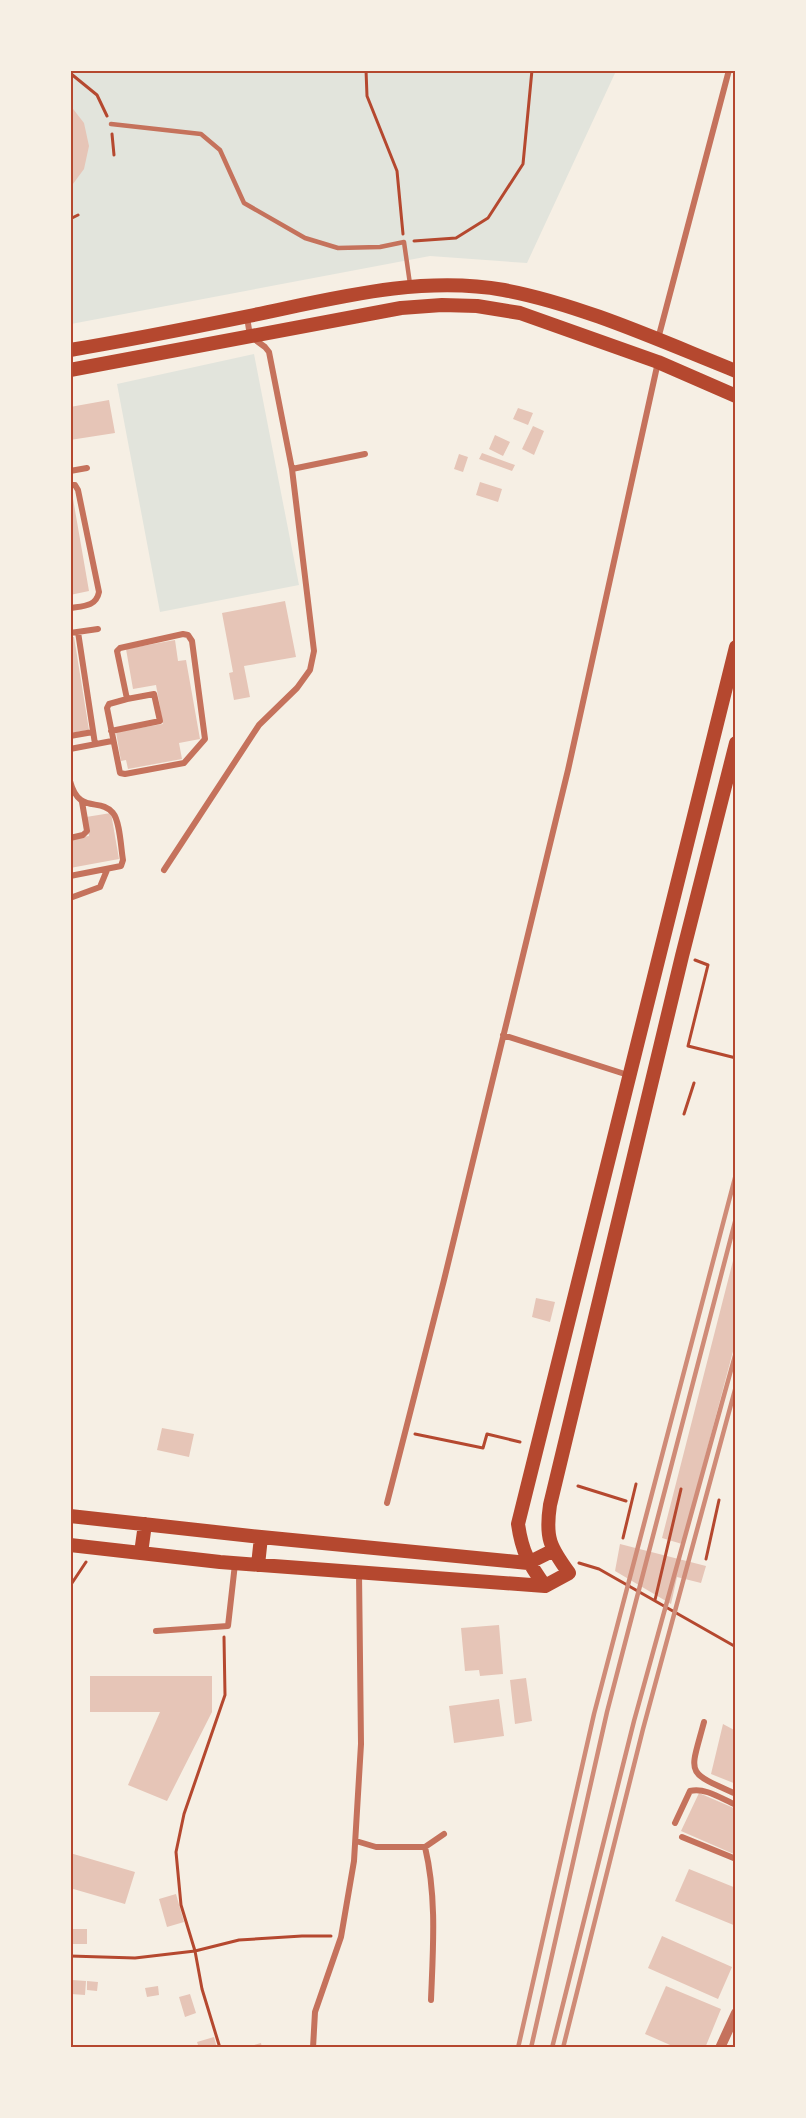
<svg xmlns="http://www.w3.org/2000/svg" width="806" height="2118" font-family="Arial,sans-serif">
	<rect width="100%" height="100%" fill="#f6efe4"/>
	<path fill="#e2e4dc" d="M71,71h545l-89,192 -97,-7 -359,68z
		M254,354l45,231 -139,27 -43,-228z"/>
	<path fill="#e6c5b7" d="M70,105l14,18 5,23 -5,23 -14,19z
		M109,400l6,33 -45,7v-33z
		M518,408l15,5 -5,12 -15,-6z
		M533,426l11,5 -10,24 -12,-6z
		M495,435l15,7 -7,14 -14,-7z
		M482,453l33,12 -3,6 -33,-12z
		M459,454l9,3 -5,15 -9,-3z
		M480,482l22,7 -4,13 -22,-7z
		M72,493l17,98 -19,4v-101z
		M285,601l11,56 -52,9 6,31 -16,3 -5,-27 4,-1 -11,-59z
		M70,637h4l15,93 -19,3z
		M175,640l3,21 8,-1 14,79 -21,4 3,16 -54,10 -2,-9 -5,1 -5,-29 47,-8 -7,-39 -23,4 -7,-40z
		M111,813l8,46 -49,9v-29l19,-3 -3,-19z
		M735,1253l1,87 -54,204 -20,-6z
		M536,1298l19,4 -5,20 -18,-5z
		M162,1428l32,6 -5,23 -32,-7z
		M620,1544l86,22 -5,17 -24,-6 -6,27 -56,-33z
		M499,1625l4,49 -23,2 -1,-6 -14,1 -4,-43z
		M90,1676h122v36l-45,89 -39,-16 32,-73h-70z
		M526,1678l6,43 -17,3 -5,-44z
		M499,1699l5,37 -50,7 -5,-37z
		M723,1724l13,7v53l-25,-10z
		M699,1793l37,16v46l-55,-24z
		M70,1853l65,19 -10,32 -55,-16z
		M689,1869l47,19v38l-61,-25z
		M176,1894l8,28 -17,5 -8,-28z
		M70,1929h17v15h-17z
		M662,1936l70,31 -14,32 -70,-31z
		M72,1980l14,1 -1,14 -14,-1z
		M87,1981l11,1 -1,9 -10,-1z
		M158,1986l1,9 -12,2 -2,-9z
		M666,1986l55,23 -16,39h-28l-32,-14z
		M190,1994l6,19 -11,4 -6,-20z
		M214,2037l3,11h-18l-2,-6z
		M261,2043l1,5h-15v-1z"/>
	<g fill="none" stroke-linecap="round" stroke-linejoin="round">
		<path stroke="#b5482f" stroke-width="3" d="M366,70l1,26 30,75 6,63
			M70,73l27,22 10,21
			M112,134l2,21
			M70,219l8,-4
			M414,241l42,-3 32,-20 35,-54 9,-94
			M695,960l13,5 -20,81 48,12
			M684,1114l10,-31
			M415,1434l68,14 4,-14 33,8
			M578,1486l48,15
			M623,1538l13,-54
			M706,1559l13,-59
			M579,1563l20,6 137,78
			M70,1586l16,-24
			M655,1600l26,-111
			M70,1956l65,2 60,-7 44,-11 63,-4h29
			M220,2048l-18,-59 -7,-38 -14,-46 -5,-53 8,-38 41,-119 -1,-58"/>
		<path stroke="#c5725c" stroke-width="4.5" d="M111,124l90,10 19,16 24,53 61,35 33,10 42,-1 24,-5 6,42"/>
		<path stroke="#c5725c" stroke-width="6" d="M658,339l71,-269
			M292,469l73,-15
			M70,471l17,-3
			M70,485h5l3,5 21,102c-3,15 -16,14 -29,16
			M78,632l17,112
			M70,633l28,-4
			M183,634l5,1 4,6 13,98 -21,24 -59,11 -5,-1 -13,-65 2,-4 18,-5 -10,-48 3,-3z
			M111,731l49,-10 -6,-27 -27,5
			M70,736l23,-4
			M70,749l42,-8
			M70,781c9,34 30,16 43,32 7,8 8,36 10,47l-2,6 -51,10
			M70,838l13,-3 4,-4 -5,-29
			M164,870l95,-145 38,-37 13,-18 4,-19 -22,-182 -23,-117 -4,-5 -15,-11 -3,-19
			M70,898l30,-11 7,-17
			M503,1035l125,40
			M387,1503l57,-223 124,-510 90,-408
			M156,1631l72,-5 7,-62
			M704,1722c-14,53 -20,49 32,72
			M675,1823l15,-32c15,-4 32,8 46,14
			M682,1837l54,22
			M356,1841l20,6h49l19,-13
			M425,1847c12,50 8,102 6,153
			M313,2048l2,-36 26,-75 13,-76 7,-117 -2,-171"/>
		<path stroke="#c5725c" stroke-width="10" d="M720,2048l16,-35"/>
		<path stroke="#b5482f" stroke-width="14" d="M70,350c60,-10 120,-22 179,-34 83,-17 170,-41 255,-26 76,14 159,52 232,81
			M70,370l331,-62 41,-3 35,1 43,7 138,49 78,34
			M70,1516l191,21 267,26 24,-12
			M70,1545l150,17 325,24 24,-13c-19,-26 -24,-35 -19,-68l132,-549 54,-213
			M141,1553l4,-29
			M258,1565l3,-28
			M545,1586c-16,-22 -23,-34 -27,-62l218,-877"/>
		<path stroke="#cf8b77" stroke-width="4.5" d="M518,2048l76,-334 142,-540
			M531,2048l76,-336 129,-494
			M552,2048l82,-327 102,-369
			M563,2048l80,-319 93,-343"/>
	</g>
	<rect width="806" height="2118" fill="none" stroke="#f6efe4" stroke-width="144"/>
	<rect x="72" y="72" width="662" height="1974" fill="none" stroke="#b5482f" stroke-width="2"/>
</svg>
